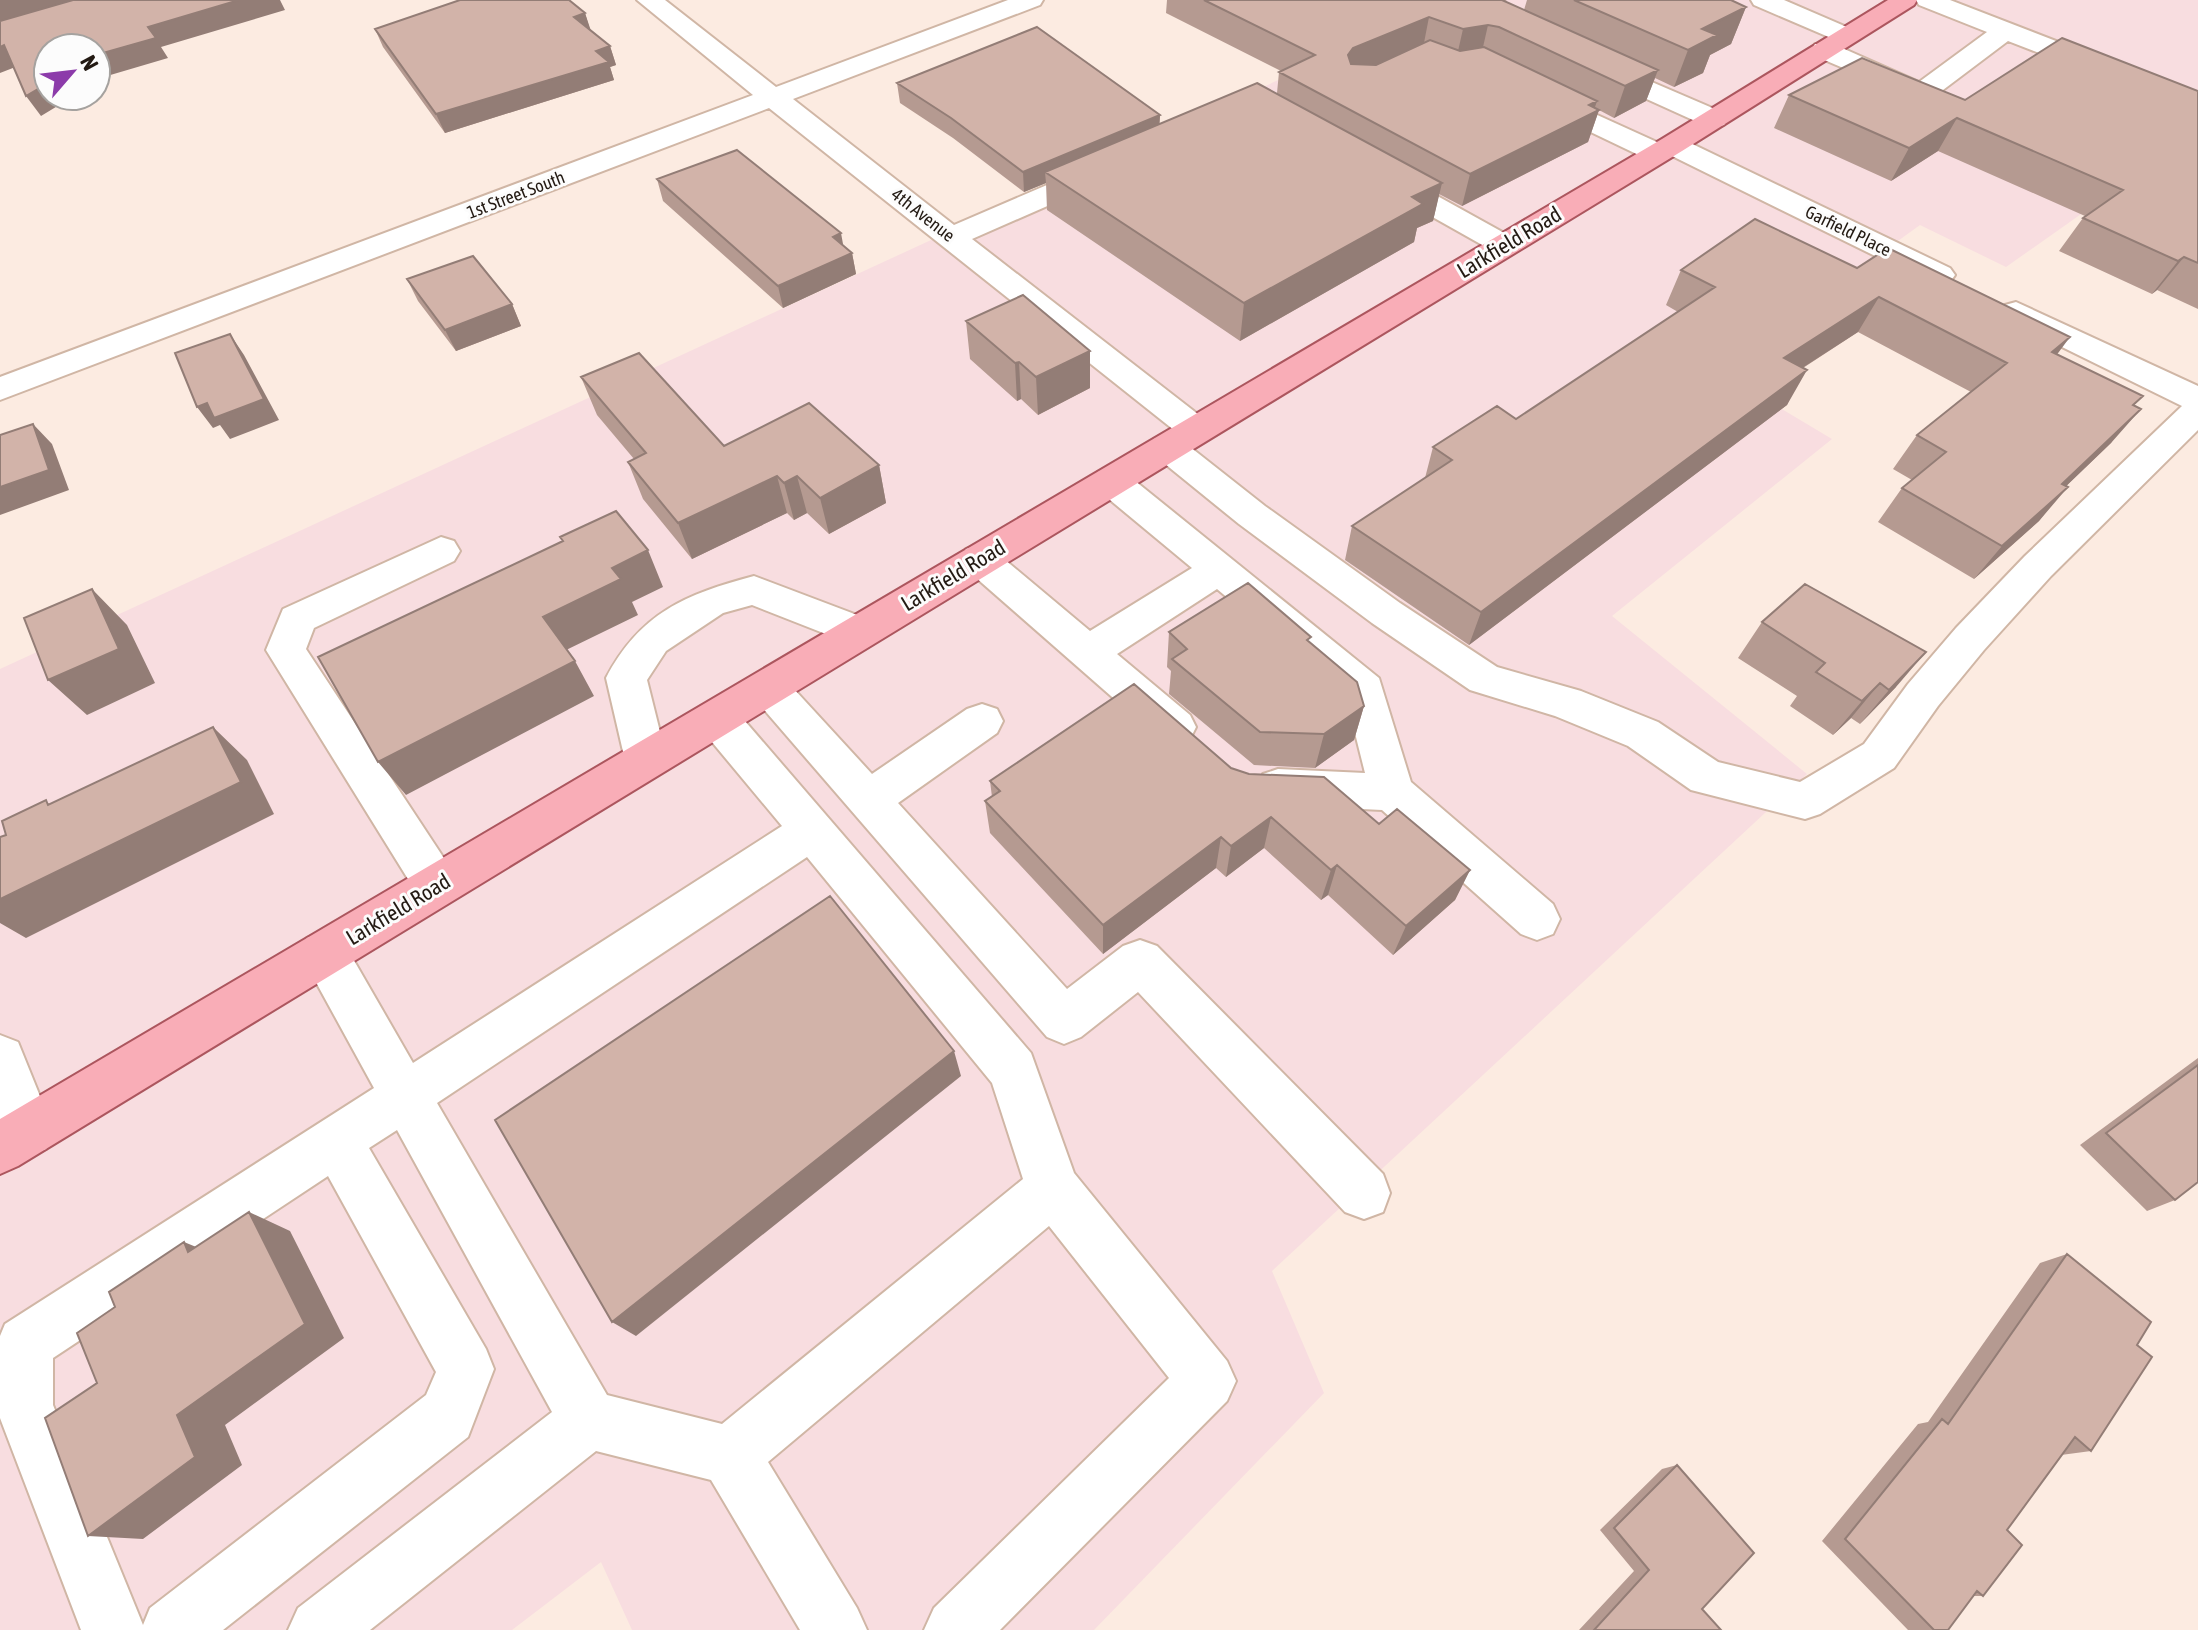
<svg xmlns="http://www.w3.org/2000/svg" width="2198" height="1630" font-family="'Asap Condensed',sans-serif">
	<rect width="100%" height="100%" fill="#fcebe1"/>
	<path fill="#f8dde0" d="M1452,0h746v92l-36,-15 -109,78 65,33 -112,79 -86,-42 -202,146 114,68 -220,177 195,158 -535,497 52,122 -230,237h-462l-31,-68 -89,68h-512v-961z"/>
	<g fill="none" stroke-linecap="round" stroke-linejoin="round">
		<g stroke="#d0b6a5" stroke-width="4">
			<path id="minor" d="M637,0h28l111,87 232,-87h35l-3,5 -247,94 161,126 135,-58 10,-3 10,3 4,6 -4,6 -137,60 236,183 5,8 -5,8 -12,4 -12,-4 -415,-330 -769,292v-23l753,-282z
				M1751,0h33l72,31 4,5 -4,5h-18l-84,-36z
				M1916,0h34l248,96v18l-190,-73 -77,58 -10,2 -106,-45 -4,-6 4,-6h18l86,38 68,-50 -68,-27z
				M1596,58l128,55 4,6 -4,6 -10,2 -10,-2 -117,-53 -4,-6 4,-6z
				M1540,89l119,54 13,-6 10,2 268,129 5,7 -5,7 -11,2 -11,-2 -258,-127 -13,7 -10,-3 -117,-56 -4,-6 4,-6z
				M1384,169l10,3 121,67 4,6 -4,6 -11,3 -11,-3 -119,-67 -5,-6 5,-6z
				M2016,302l182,84v44l-147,146 -67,74 -46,56 -44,62 -74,46 -15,5 -114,-29 -63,-44 -73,-30 -85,-26 -98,-67 -133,-99 -85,-69 -5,-8 5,-8 13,-4 13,4 85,67 135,97 97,64 84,24 77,31 60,40 82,20 64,-38 44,-60 48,-56 69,-72 157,-150 -177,-87 -5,-7 5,-7z
				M1111,469l13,3 255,206 32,104 142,122 7,15 -7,15 -16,6 -16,-6 -139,-124 -104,-5 -15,-5 -7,-13 7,-13 15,-5 87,4 -19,-76 -129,-108 -100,65 73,61 6,12 -6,12 -15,5 -15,-5 -194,-170 -6,-10 6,-10 13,-4 13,4 98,82 102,-63 -94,-78 -5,-9 5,-9z
				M441,537l13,4 6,10 -6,10 -140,67 -8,21 147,223 7,14 -7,14 -16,6 -16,-6 -155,-250 17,-41z
				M754,576l119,45 6,11 -6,11 -14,4 -107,-42 -29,8 -57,38 -19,29 20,80 -6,12 -15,5 -15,-5 -6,-12 -19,-82c34,-65 80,-84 148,-102z
				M768,671l14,5 90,98 95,-65 15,-5 15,5 6,12 -6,12 -99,70 169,186 56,-43 17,-6 17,6 226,228 7,19 -7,19 -19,7 -19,-7 -207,-220 -57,45 -17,7 -17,-7 -293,-339 -6,-11 6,-11z
				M717,701l15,5 299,347 43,120 153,188 9,20 -9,20 -227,229h-76l10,-22 235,-230 -120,-152 -281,236 89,146 10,22h-67l-89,-150 -115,-29 -226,179h-82l10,-22 254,-196 -155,-282 -28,18 117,201 8,20 -26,68 -245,193h-142l-81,-212v-82l5,-12 369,-236 -74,-135 7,-15 17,-6 17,6 72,125 369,-237 -80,-96 -6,-12 6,-12zM807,857l185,226 31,96 -301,245 -115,-29 -170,-292zM328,1176l108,196 -10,23 -276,213 -7,17 -90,-220v-47z
				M0,1035l18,7 36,89 -8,18 -18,7 -18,-7 -10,-24z"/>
		</g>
		<g stroke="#ac565e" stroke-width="4">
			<path id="major" d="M1888,0h29l-3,5 -232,146 -1664,1015 -18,8v-55l1662,-980z"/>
		</g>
		<use href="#minor" fill="#fff" fill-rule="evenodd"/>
		<use href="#major" fill="#f9adb7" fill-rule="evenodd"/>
	</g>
	<path fill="#b59a91" d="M1167,0h340l-2,1 19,9 3,-10h204l15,7 -15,37 -21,11 -7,18 -29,14 -19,-9 -9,23 -32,17 -15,-8 -11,32 -126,64 -23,-12 -6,27 -16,7 -3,14 -174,99 -193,-131 -1,-27 -22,9 -71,-54 -53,-35 -3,-20 263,32 -1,9 118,-31 2,-21 2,-1 -115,-58z
		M585,13l5,17 20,16 6,19 -6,2 4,13 -169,53 -62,-86 -8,-18z
		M2198,91v218l-41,-19 -5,4 -93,-43 24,-33 2,-2 -147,-65 -47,30 -117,-53 15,-33 176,5z
		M657,179l186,67 9,7 4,21 -73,34 -120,-107z
		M1857,268l200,86 86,42 -9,9 -23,38 -45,43 -27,35 -65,58 -96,-57 24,-34 10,-8 -19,-11 24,-34 54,-43 -113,-60 -55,36 -16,37 -318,240 -124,-85 7,-34 73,-48 8,-31 83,-28 162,-107 -12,-7 15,-35z
		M407,279l105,25 9,22 -65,25 -38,-50z
		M966,321l124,67 -52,27 -17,-16 -4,2 -47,-42z
		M581,377l143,69 155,19 7,38 -57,31 -22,-21 -13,7 -7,-7 -95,46 -49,-60 -15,-37 6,-3 -37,-44z
		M1762,622l134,65 -36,37 -9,-6 -18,17 -43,-29 7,-10 -59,-38z
		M1169,632l141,10 54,64 -10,34 -39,28 -61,-3 -85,-71 2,-23 -4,-4z
		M1231,768l148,56 91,46 -15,30 -62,55 -65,-60 -7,5 -57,-52 -38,29 -10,-9 -113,86 -113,-121 -5,-32 7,-4 -2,-16z
		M2198,1058v124l-23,18 -28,11 -67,-66z
		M2067,1254l70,91 -46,106 -30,4 -54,75 -24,66h-10l-25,34h-40l-86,-89 96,-117 10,-2 112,-159z
		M1677,1465l25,144 19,21h-142l55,-59 -34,-41 62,-61z"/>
	<path fill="#937d76" d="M0,0h80l-80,23z
		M239,0h41l5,10 -124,37 7,11 -61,18 -11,7v-28l52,-28z
		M1746,7l-15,37 -21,11 -7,18 -29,14 14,-37 14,-21z
		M585,13l6,18 -17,-14z
		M1429,17l-6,31 -75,31v-24l5,-7z
		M1488,25l-7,31 -25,4 7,-31z
		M4,45l14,21 -18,7v-26z
		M610,46l6,19 -6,2 4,13 -169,53 -9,-19z
		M1658,70l-12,31 -32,17 11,-32z
		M48,83v13h26l-33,20 -15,-20z
		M1597,101l-4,12 6,-3 -11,32 -126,64 8,-32z
		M1160,115l-1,20 -114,37 1,11 -22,9 -1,-20z
		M1957,118l-19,33 -47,30 18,-33z
		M1442,183l-9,38 -16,7 -3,14 -174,99 4,-38 168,-106z
		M841,233l4,22 -12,-18z
		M852,253l4,21 -73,34 -5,-22z
		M2184,257l-27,33 -5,4 26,-33z
		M1879,297l-21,35 -93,60 19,-34z
		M512,304l9,22 -65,25 -11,-21z
		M230,334l14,21 35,65 -49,19 -10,-14 -7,3 -16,-21z
		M2070,337l-26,35 8,-20z
		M1090,351v37l-52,27 -2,-38z
		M1019,362l2,37 -4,2 -2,-38z
		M1807,370l-20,35 -318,240 12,-33z
		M2141,409l-30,34 -78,75 29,-34z
		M33,424l19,20 17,46 -69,25v-28z
		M879,465l7,38 -57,31 -9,-36z
		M777,476l10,37 -95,46 -14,-36z
		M797,476l10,37 -13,7 -10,-37z
		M2068,487l-29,34 -65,58 28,-33z
		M648,550l15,37 -31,15 6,13 -76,37 -19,-35 69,-49z
		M92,589l35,36 28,58 -68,32 -39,-35z
		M1926,652l-30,35 -36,37 29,-34z
		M575,661l19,35 -188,99 -28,-33z
		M1880,683l-29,35 -18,17 29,-34z
		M1364,706l-10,34 -39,28 9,-34z
		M213,727l34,33 27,54 -248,124 -26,-15v-24z
		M1271,817l-7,31 -38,29 5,-31z
		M1221,837l-5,31 -113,86v-29z
		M1337,865l-9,30 -7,5 10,-30z
		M1470,870l-15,30 -62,55 13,-29z
		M954,1051l7,25 -325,260 -24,-14z
		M249,1212l41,19 54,107 -119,87 17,40 -99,74 -55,-3 89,-121z
		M184,1242l44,18 -40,-8z"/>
	<path fill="#d2b3a9" stroke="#937d76" stroke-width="2" d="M73,0h166l-91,27 8,11 -60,17v-7h-48v35l-22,13 -22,-51 -4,2v-26z
		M460,0h109l16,13 -11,4 36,29 -14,5 13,11 -173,52 -61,-85z
		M1204,0h298l156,70 -33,16 -126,-59 -11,-2 -25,4 -34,-12 -76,31 -5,7 3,9 25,1 54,-25 30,11 24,-4 113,54 -8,4 10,5 -129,64 -191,-102 36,-17z
		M1574,0h157l15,7 -44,22 15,6 -29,15z
		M1037,27l123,88 -137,57 -72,-54 -54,-35z
		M2062,38l136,53v172l-14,-6 -6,4 -95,-43 40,-28 -166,-72 -48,30 -120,-53 73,-37 103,42z
		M1257,83l185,100 -30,14 11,7 -179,99 -199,-131z
		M737,150l104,83 -8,4 19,16 -74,33 -121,-107z
		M1755,219l102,49 31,-20 182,89 -18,15 91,44 -10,9 8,4 -79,75 6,3 -66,59 -100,-58 44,-36 -29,-17 90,-72 -128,-66 -95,61 23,12 -326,242 -129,-86 100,-66 -19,-13 64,-41 19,13 199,-132 -34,-17z
		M473,256l39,48 -67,26 -38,-51z
		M1023,295l67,56 -54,26 -17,-15 -4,1 -49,-42z
		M230,334l34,65 -50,19 -7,-15 -10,4 -22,-54z
		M639,353l85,93 85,-43 70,62 -59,33 -23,-22 -13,7 -7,-7 -99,47 -50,-61 18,-9 -65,-76z
		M33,424l16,46 -49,17v-52z
		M616,511l32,39 -36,18 9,11 -78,38 32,44 -197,101 -60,-105 245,-116 -3,-4z
		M1248,583l63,54 -4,3 50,42 7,24 -40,28 -64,-2 -88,-73 15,-10 -18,-17z
		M1805,584l121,68 -37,38 -9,-7 -18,18 -46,-29 9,-9 -63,-41z
		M92,589l27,60 -71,31 -24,-62z
		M1134,684l97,84 18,6 75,3 55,47 18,-15 73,61 -64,56 -69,-61 -6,5 -60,-53 -40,29 -10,-9 -118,88 -118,-124 15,-10 -10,-10z
		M213,727l28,55 -241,117v-62l6,-2 -4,-14 44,-21 2,5z
		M830,896l124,155 -342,271 -117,-202z
		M2198,1065v117l-23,18 -69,-67z
		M249,1212l56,112 -128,91 18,42 -107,79 -43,-118 52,-35 -20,-50 38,-26 -6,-15 75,-50 4,10z
		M2067,1254l84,68 -14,23 15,12 -61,94 -16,-14 -68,93 15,15 -39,51 -6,-5 -29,39h-14l-89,-91 97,-120 6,5z
		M1677,1465l77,88 -52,56 19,21h-127l55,-60 -35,-42z"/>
	<g text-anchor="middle" stroke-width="6" stroke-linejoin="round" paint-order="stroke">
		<g font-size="18" fill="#231a13" stroke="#fcfcfc">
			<text transform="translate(516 195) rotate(-21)" y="6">1st Street South</text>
			<text transform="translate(923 215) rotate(38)" y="6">4th Avenue</text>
			<text transform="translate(1848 231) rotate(26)" y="6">Garfield Place</text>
		</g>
		<g font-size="22" fill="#231a13" stroke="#fcfcfc">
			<text transform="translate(1509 242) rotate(-31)" y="8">Larkfield Road</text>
			<text transform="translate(953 575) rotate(-31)" y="8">Larkfield Road</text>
			<text transform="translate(398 909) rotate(-31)" y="8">Larkfield Road</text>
		</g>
	</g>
	<g transform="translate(72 72) rotate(62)"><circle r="38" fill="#fcfcfc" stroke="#a5a29f" stroke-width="2"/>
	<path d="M0-6L14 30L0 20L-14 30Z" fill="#8c3baa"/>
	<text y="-12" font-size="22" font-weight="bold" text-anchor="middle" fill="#231a13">N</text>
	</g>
</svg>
